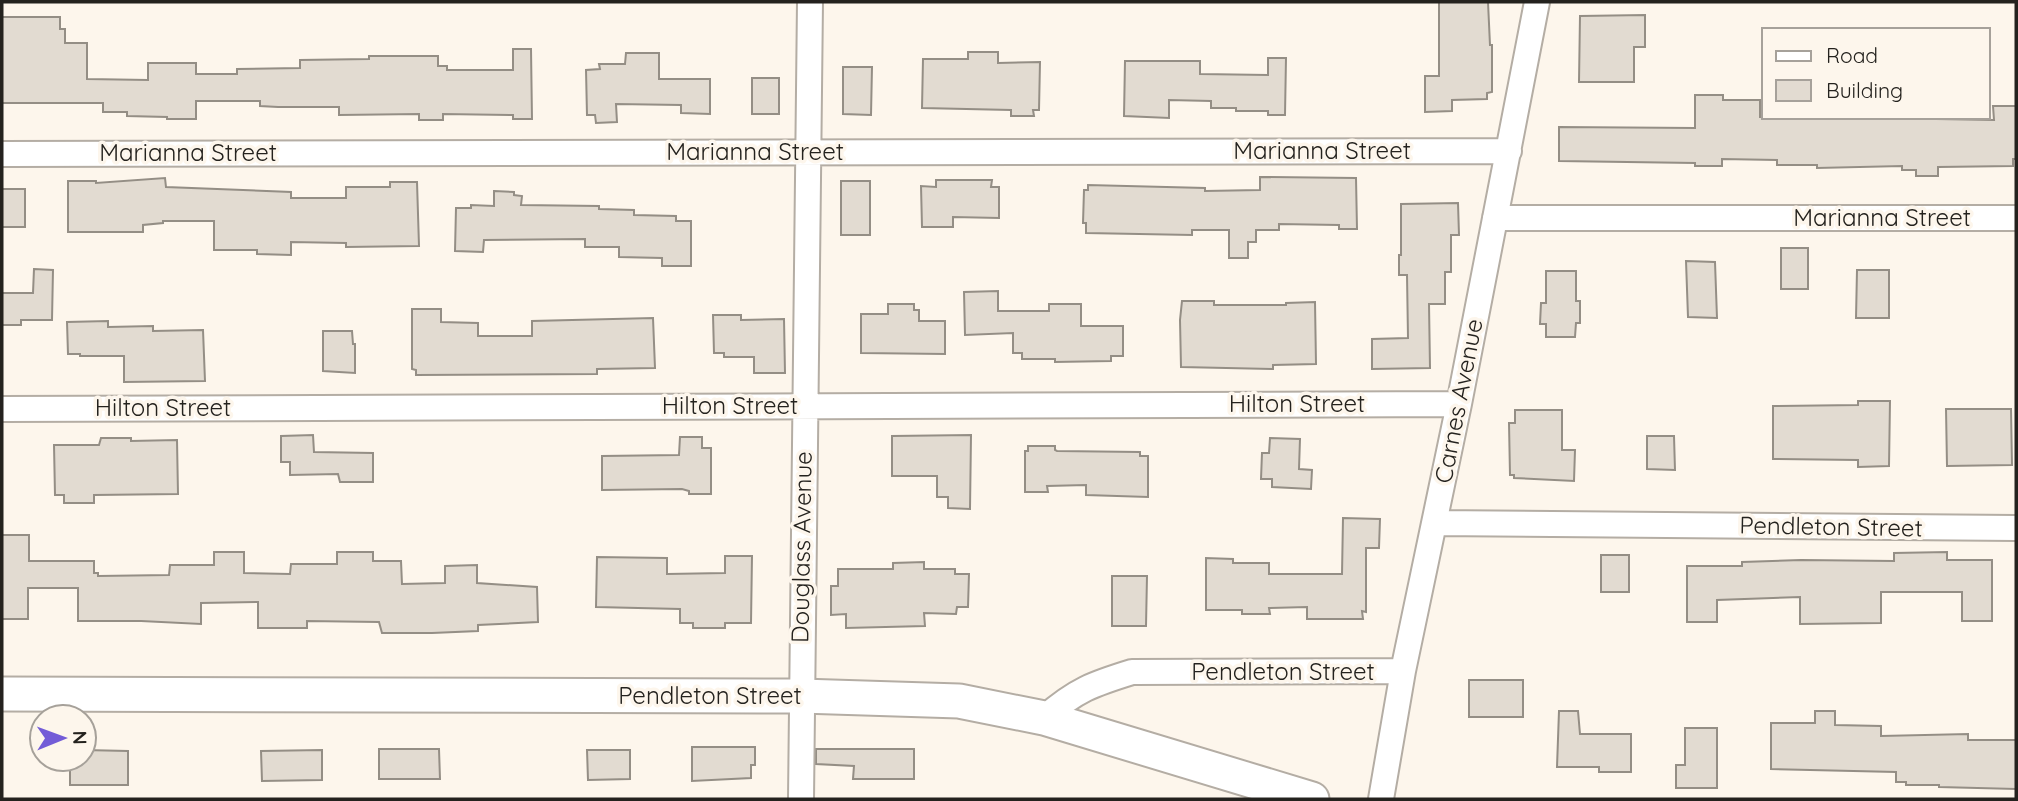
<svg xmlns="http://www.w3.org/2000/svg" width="2018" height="801" font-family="Quicksand,sans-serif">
	<rect width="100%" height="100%" fill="#fdf6ec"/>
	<path fill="#e2dbd1" stroke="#948e85" stroke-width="2" d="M1439,2h49l2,43h2v47l-5,1v6l-35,1v11l-27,1v-36h14z
		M1645,15v32h-11v35h-55l1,-66z
		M2,17h58v12h5v14h22v36l61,1v-17h48v11h41v-5l63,-1v-8l69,-1v-3h69v10h9v4h66v-21h18l1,70h-19v-4l-70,-1v6h-24v-6l-80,1v-8h-61l-18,-1v-5h-64v18h-29v-2l-40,-1v-4h-24v-9h-101z
		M968,52h30v11l42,-1 -1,48h-6l1,6h-23v-6l-89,-2 1,-49h45z
		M626,53h33v26h51v35l-29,-1v-8l-65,-1 1,18 -21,1 -1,-8h-8l-1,-45 14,-1 -1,-5h26z
		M1268,58h18l-1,57h-17v-4h-32v-3h-25v-7l-42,-1v18l-45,-2 1,-55h75v13l68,1z
		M843,67h29l-1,48 -28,-1z
		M752,78h27v36h-27z
		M1695,95h28v5h37v17h177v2l57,1 -1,-14h23v53h-3v7l-75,1v9h-22v-6h-14v-4l-85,2v-3h-40v-5l-55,-1v7h-27v-3l-136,-2v-34l136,1z
		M1260,177l96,1 1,51h-18v-4l-60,-1v6h-23v12h-8v16h-19v-28h-37v5l-106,-2v-10h-3l1,-33h4v-5l117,3v3l55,-1z
		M165,178l1,9 125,5v6h55v-11h44v-5h27l2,64 -73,1v-4l-55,-1v13l-34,-1v-4h-43v-29h-51v2l-20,2v7h-75v-51h28v2z
		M936,180h56l-1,7h8v31l-46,-1v10h-31l-1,-41 15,1z
		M841,181h29v54h-29z
		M2,189h23v38h-23z
		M494,191l20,1v3l8,1 -1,9 78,1v3l35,1v5l42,1v5h15v45h-29v-8l-43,-1v-10h-34v-8l-101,1 -1,12 -28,-1 1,-43h15v-3l23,1z
		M1458,203l1,32h-8v37h-6v32h-16l1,64 -58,1v-30l36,-1 -1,-63h-8v-20h2v-51z
		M1781,248h27v41h-27z
		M1686,261l29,1 2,56 -29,-1z
		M34,269l19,1 -1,50h-31v5h-19v-32h31z
		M1857,270h32v48h-33z
		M1546,271h30v30h4v22h-4l-1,14h-29v-13h-6l1,-21h5z
		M998,291v20h51v-7h32v22h42v30h-12v5l-56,1v-3h-33v-6h-9v-20l-48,2 -1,-43z
		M1182,301h32v4h72v-2l29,-1 1,62 -43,1v4l-92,-2 -1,-47z
		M888,304h26v6h5v11h26v33l-84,-1v-39h27z
		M412,309h29v13l37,1v13h54v-15l121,-3 2,50 -58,1v5l-181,1v-5l-4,-1z
		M713,315h28v5l43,-1 1,54h-31v-16h-30v-4h-10z
		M108,321v6l45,-1v5l50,-1 2,51 -81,1v-26h-44v-2h-12l-1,-32z
		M323,331h29l1,13h2v29l-32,-2z
		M1858,401h32l-1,65 -31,1v-7l-85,-1v-53l85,-1z
		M1946,409h65l1,56 -65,1z
		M1515,410h47v40h13l-1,31 -60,-3v-3h-4l-1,-52h6z
		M313,435l1,17 59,1v29h-33l-2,-8 -48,1v-13h-9v-26z
		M971,435l-1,74 -22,-1v-11h-11v-21h-45v-40z
		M1647,436h27l1,34 -28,-1z
		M680,437h22v11h9v46h-22v-3l-7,-2 -80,1v-34l77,-1z
		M101,438h30v3l46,-1 1,54 -84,1v8h-30v-8h-9l-1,-50h45z
		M1270,438l30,1 -1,30 13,1 -1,19 -39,-2v-8h-11l1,-26h7z
		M1028,446h27v4l2,1 83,1v4h8v41l-62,-2v-10l-39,1 1,6h-23v-41h3z
		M1343,518l37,1 -1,29h-13v64l-4,-1 1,8h-56v-12l-38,1 1,6h-28v-4h-36v-52l27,1v4h36v11h73z
		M2,535h27v26h65v12h4v3l71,-1 1,-10h44v-13h30v21l46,1 1,-10h46v-12h36v9h28l1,23 43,-1v-17l32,-1v18l60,4 1,35 -60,3v6l-46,2h-50l-3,-11 -72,-1v7h-49v-26l-57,1v21l-60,-3h-63v-33h-50v31h-26z
		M1947,552v8h45v61h-30v-29h-81v31l-81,1v-27l-83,3v22h-30v-56h55v-4l59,-2 93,1v-8z
		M1601,555h28v37h-28z
		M725,556h27l-1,67h-26v5h-32v-5h-13v-14l-84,-2 1,-50 70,1v16l58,-1z
		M924,562v7h31v5h14l-1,33h-11l-1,7 -32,-1 1,13 -79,2v-14l-15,1v-29h7v-17h55v-6z
		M1112,576h35l-1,50h-34z
		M1469,680h54v37h-54z
		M1559,711h19l2,23h51v38h-32v-5h-42z
		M1815,711h20v14l46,1v10l87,-2v6h48v49l-77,-2v-2h-33v-3h-10v-10l-125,-3v-46h44z
		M1685,728h32v60h-41v-23h9z
		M692,747h63v18h-4v13l-59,3z
		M379,749h60l1,30h-61z
		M816,749h98v30h-61l1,-13 -38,-2z
		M84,750l44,1v34h-58v-26h14z
		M322,750v30l-60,1 -1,-30z
		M587,750h43v29l-42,1z"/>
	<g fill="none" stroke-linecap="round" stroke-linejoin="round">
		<g stroke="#b4ada4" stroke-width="28">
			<path id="street" d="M2,154l1507,-3
				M1495,218h521
				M2,409l1457,-5
				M1435,523l581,5
				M1044,718c32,-28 49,-34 88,-46l271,-1
				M801,799l9,-797
				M1381,799l22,-128 56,-267 78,-402"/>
		</g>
		<g stroke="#b4ada4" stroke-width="37">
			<path id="secondary" d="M2,694l799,2 158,5 85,17 268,81"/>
		</g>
		<use href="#street" stroke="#fff" stroke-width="24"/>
		<use href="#secondary" stroke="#fff" stroke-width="33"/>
	</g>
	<g text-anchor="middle" stroke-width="7" stroke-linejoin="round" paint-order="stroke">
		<g font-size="24" fill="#24221e" stroke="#fdf6ec">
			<text x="1322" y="159">Marianna Street</text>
			<text x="755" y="160">Marianna Street</text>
			<text x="188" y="161">Marianna Street</text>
			<text x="1882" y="226">Marianna Street</text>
			<text transform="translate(1459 401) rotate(-79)" y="8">Carnes Avenue</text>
			<text x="1297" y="412">Hilton Street</text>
			<text x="730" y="414">Hilton Street</text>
			<text x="163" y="416">Hilton Street</text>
			<text transform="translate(1831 527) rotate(1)" y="8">Pendleton Street</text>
			<text transform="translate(802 547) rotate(-89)" y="8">Douglass Avenue</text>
			<text x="1283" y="680">Pendleton Street</text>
			<text x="710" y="704">Pendleton Street</text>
		</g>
	</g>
	<rect width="2018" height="801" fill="none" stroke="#24221e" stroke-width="7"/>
	<rect x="1762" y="28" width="228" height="91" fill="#fdf6ec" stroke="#a6a19a" stroke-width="2"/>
	<rect x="1776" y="51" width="35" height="10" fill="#ffffff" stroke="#a6a19a" stroke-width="2"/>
	<text x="1826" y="63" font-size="21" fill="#24221e">Road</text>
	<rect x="1776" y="80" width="35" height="21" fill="#e2dbd1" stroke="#a6a19a" stroke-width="2"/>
	<text x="1826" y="98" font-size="21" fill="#24221e">Building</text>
	<g transform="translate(63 738) rotate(89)"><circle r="33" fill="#fdf6ec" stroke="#a6a19a" stroke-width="2"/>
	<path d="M0-5L12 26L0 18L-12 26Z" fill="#735cd7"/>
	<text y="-10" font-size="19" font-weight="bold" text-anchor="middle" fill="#24221e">N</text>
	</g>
</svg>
